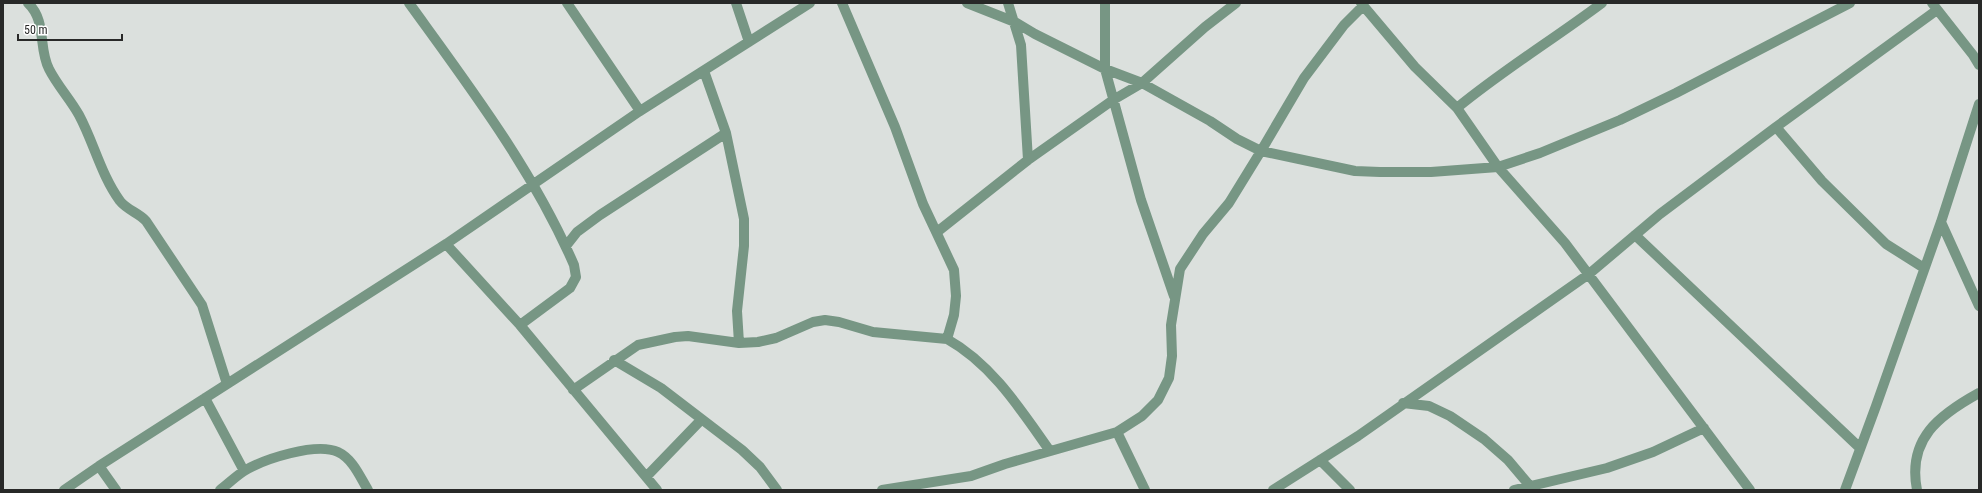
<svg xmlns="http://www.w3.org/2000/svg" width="1982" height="493" font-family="'Roboto Condensed',sans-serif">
	<rect width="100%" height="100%" fill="#dbe0dd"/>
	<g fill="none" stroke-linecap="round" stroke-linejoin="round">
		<path stroke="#779684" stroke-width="10" d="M28,3c19,18 10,45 21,66 8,16 21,30 30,46 15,28 22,60 41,86 7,9 19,12 26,20l56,84 25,79
			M409,3c60,83 124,167 165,262l2,12 -6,11 -50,37
			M567,3l73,108
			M736,3l13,39
			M842,3l53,124 28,77 31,66 2,26 -2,19 -7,24
			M967,3l48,19 20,12 70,35 37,14 68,38 27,18 24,12 94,20 25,1h51l67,-5 42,-14 80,-33 56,-27 174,-90
			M1008,3l13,42 7,115
			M1105,3v66l36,131 33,96
			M1361,3l54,64 42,41 41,59 67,76 185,247
			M1932,3l41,52 6,10
			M704,71l22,62 18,86v27l-7,65 2,32
			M1457,108c46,-38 97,-69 145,-105
			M1776,127l161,-117
			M1941,222l38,84
			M937,232l91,-72 85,-60 29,-17 63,-56 31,-24
			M1635,235l225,213
			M446,244l74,81 137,165
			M566,246l11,-14 23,-17 126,-82
			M614,360l47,28 81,62 18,17 17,23
			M573,390l65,-45 37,-8 13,-1 51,7 19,-1 18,-4 37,-16 12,-2 14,2 34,10 74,7c45,25 74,71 103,112
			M205,398l39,73
			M1403,403l26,3 21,10 34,23 24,21 22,26
			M1117,432l28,58
			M1320,460l30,30
			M99,466l17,24
			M646,477l55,-57
			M64,490l35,-24 347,-222 194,-133 170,-108
			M220,490c8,-6 16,-14 24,-19 20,-12 72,-29 94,-19 15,7 22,25 30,38
			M882,490l89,-14 34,-12 112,-32 25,-16 16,-16 11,-22 3,-22 -1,-31 9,-56 23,-35 26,-31 32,-52 43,-73 40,-53 19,-19
			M1273,490l85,-54 231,-162 71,-60 116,-87 46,54 64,63 38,24
			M1514,490l93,-22 46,-16 51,-24
			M1845,490l31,-84 65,-184 38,-118
			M1917,490c-10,-51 22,-75 62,-97"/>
	</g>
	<rect width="1982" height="493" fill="none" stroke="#282928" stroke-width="8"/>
	<path d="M18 34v6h104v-6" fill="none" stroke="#282928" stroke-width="2"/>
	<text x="24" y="34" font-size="12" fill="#282928" stroke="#ffffff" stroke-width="3" paint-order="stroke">50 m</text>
</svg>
